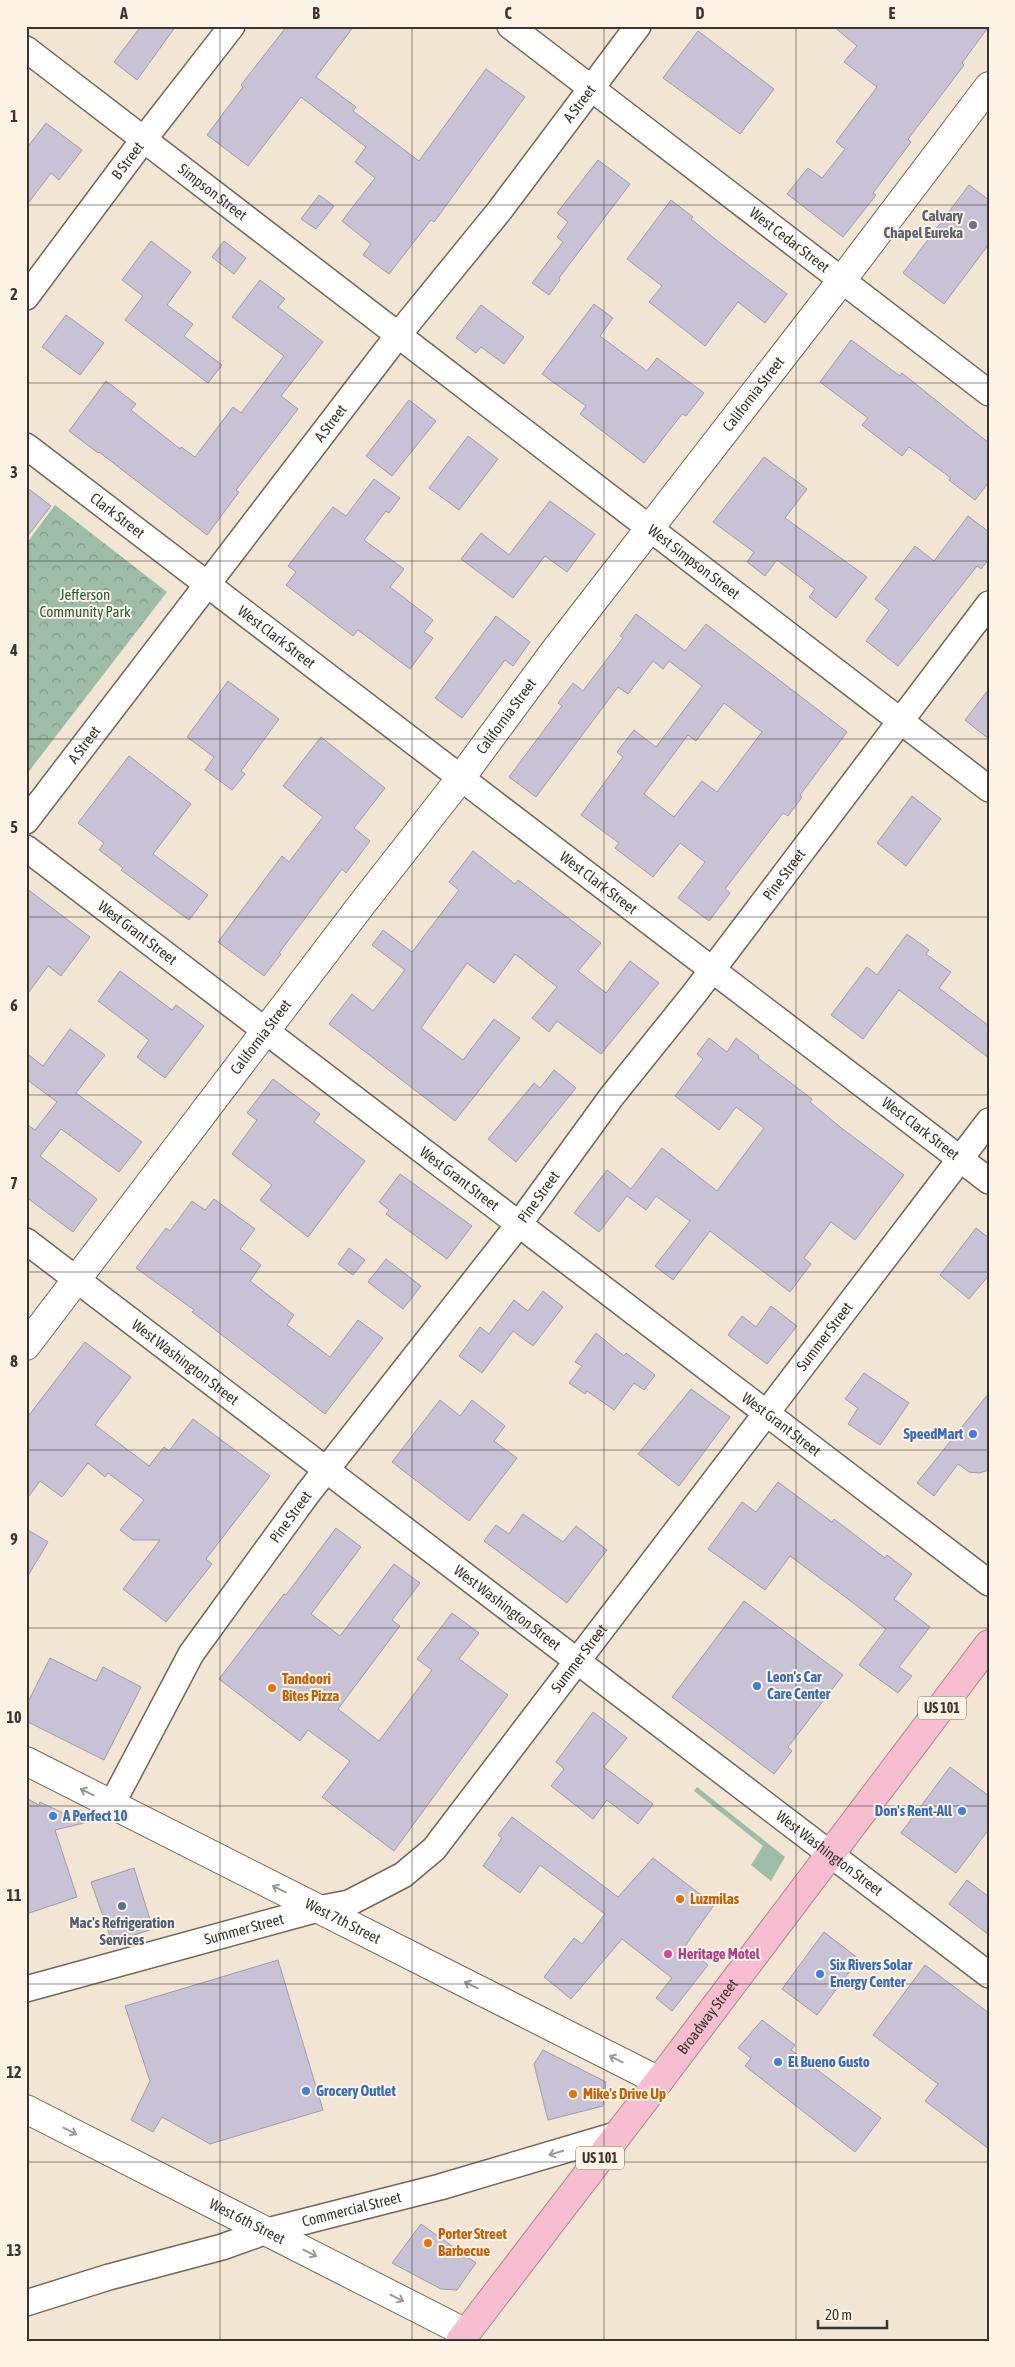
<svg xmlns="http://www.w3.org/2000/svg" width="1015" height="2367" font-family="'Asap Condensed',sans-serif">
	<defs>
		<pattern id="park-crowns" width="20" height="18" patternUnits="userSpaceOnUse" patternTransform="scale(1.25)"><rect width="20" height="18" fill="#9ebda8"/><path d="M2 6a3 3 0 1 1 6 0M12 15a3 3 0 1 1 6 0" fill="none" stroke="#829a89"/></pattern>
	</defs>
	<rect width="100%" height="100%" fill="#f2e5d3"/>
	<path fill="#9ebda8" d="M697,1787l88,70 -14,24 -20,-16 12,-19 -69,-55z"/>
	<path fill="url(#park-crowns)" d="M55,505l112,87 -141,183v-231z"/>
	<path fill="#c7c2d5" stroke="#a09bae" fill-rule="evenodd" d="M141,26h35l-39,54 -23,-18z
		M287,26h67l-38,51 40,30 -3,4 66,50 67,-92 39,28 -91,125 -3,-2 -42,54 -26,-19 8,-11 -29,-23 33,-43 -20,-16 11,-15 -65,-50 -53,69 -41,-31 36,-48 -2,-2z
		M833,26h156l-27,37 2,2 -56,74 3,3 -38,51 3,2 -33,42 -56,-43 21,-26 14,10 23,-29 -9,-7 41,-55 -33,-25 13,-16z
		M698,31l76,58 -34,45 -77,-56z
		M46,123l36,27 -23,30 -8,-7 -25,33v-57z
		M598,160l32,24 -71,94 1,2 -11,15 -17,-12 31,-41 -6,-5 11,-15 -11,-9z
		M969,185l20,15v44l-45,60 -41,-31z
		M319,195l15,11 -18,23 -15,-10z
		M671,200l22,17 -2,2 29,24 67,51 -22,29 -27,-21 -33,44 -56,-44 13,-16 -35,-27z
		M151,241l40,31 -24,33 26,19 -9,12 38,29 -14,18 -83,-63 18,-24 -21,-16z
		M224,241l22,17 -12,16 -22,-17z
		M260,280l25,19 -7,8 45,35 -42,54 17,13 -62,81 3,2 -32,43 -108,-83 -1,1 -29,-22 37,-50 30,23 -5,6 49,39 1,-2 14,10 38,-50 8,6 43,-57 -52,-39z
		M594,304l19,14 -13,18 47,35 10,-13 47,35 -18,23 -4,-2 -38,49 -64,-49 6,-8 -44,-32z
		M481,305l43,32 -20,27 -23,-17 -5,6 -20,-15z
		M66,315l38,28 -24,32 -38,-28z
		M851,340l49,36 2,-3 87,70v39l-14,18 -26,-20 2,-2 -42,-31 -7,9 -40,-31 6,-7 -48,-36z
		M409,400l27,21 -44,55 -26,-20z
		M468,436l30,23 -39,51 -30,-22z
		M764,457l43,32 -22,29 82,59 -31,41 -27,-21 6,-8 -38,-29 -12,16 -18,-14 7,-10 -41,-30z
		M374,479l26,19 -11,15 -3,-2 -22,29 40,29 -14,18 43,33 -9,12 9,6 -23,31 -52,-39 -5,6 -67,-51 10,-13 -8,-6 45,-59 13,9z
		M26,487l25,19 -25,32z
		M550,501l45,33 -28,38 -22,-16 -32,42 -52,-39 20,-26 28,22z
		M968,516l21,16v27l-8,10 -4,-3 -79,100 -32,-25 23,-31 -14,-11 40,-53 19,15z
		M636,614l49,37 21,-27 141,108 -47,63 2,2 -14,19 -5,-3 -58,76 5,4 -21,28 -31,-23 27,-36 -25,-19 -27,34 -38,-29 4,-5 -38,-28 42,-58 -6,-5 17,-22 22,17 46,-61 -33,-25 -6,8 -10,-8 -25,33 -10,-7 -82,110 -27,-20 53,-71 -4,-3 15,-20 10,8 40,-53 -3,-2zM724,703l38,29 -45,60 -15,-11 -28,36 -30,-23 44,-59 8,6z
		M496,616l34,26 -17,24 -8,-6 -43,58 -27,-20z
		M228,681l51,38 -38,52 4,3 -13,16 -27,-20 9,-13 -27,-20z
		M989,689v50l-24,-19z
		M321,737l64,51 -31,40 16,13 -24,32 -4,-4 -63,84 2,1 -17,22 -46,-34 64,-86 7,6 34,-45 -40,-31z
		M129,756l62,48 -38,50 55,41 -19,25 -68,-50 2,-2 -24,-18 5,-7 -26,-20z
		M912,796l29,23 -35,47 -29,-23z
		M473,851l42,33 3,-4 83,63 -23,28 28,22 24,-32 29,22 -58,71 -44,-33 -8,11 -17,-14 25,-31 -42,-33 -21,29 -27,-20 -46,65 42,32 31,-41 26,19 -65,83 -126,-97 23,-30 21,17 32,-41 -33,-25 11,-15 29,22 47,-62 -10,-8z
		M26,888l64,49 -29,39 -13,-10 -22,30z
		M907,934l22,16 -3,4 25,18 -12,16 50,38v32l-90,-68 -36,49 -32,-24 36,-48 10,8z
		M120,971l52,39 4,-5 28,21 -39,52 -28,-21 12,-17 -51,-39z
		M70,1029l35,26 -29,38 66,49 -23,30 -58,-43 -21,27 57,43 -24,33 -47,-35v-73l9,6 22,-28 -31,-23v-26l17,13z
		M709,1038l18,14 9,-14 23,18 -1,2 54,41 -2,3 30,25 64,48 -49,65 -24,-18 -27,36 7,6 -21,28 -80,-61 -37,49 -18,-14 35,-45 -34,-25 -10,14 -19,-14 -28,36 -25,-19 33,-43 24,19 31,-41 55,43 47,-63 -28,-21 -17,23 -44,-34 28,-37 -6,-5z
		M554,1070l22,18 -60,74 -28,-23 46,-56 6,5z
		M273,1079l47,35 -6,8 51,39 -57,76 -48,-37 12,-15 -40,-31 25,-34 -10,-7z
		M400,1174l72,52 -25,33 -61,-45 3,-4 -10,-8z
		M214,1199l41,30 -15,20 21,16 -11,16 44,34 -7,10 43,32 28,-37 25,18 -58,76 -133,-102 2,-2 -58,-42 30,-40 4,3 22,-30 13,9z
		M976,1228l13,10v37l-20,24 -29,-24z
		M349,1248l16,12 -12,15 -15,-11z
		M386,1259l35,27 -18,23 -35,-27z
		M543,1291l20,16 -30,39 -20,-15 -31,42 -23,-17 21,-29 9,7 25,-34 14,11z
		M771,1306l26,20 -30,38 -39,-29 14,-19 14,11z
		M596,1333l28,23 2,-3 29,22 -11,15 -10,-7 -20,27 -27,-19 -2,3 -16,-11 13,-17 -7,-4z
		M85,1342l46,35 -36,48 54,41 15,-19 5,4 24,-32 77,57 -64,83 6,5 -46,58 -43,-33 37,-49h-27l-13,-10 24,-30 -36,-27 -3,4 -17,-14 -26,34 -22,-16 -14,19v-81z
		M864,1373l45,30 -29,42 -32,-21 10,-16 -13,-9z
		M691,1389l39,28 -51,69 -41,-32z
		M989,1393v77l-10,3 -10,-1 -11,-8 -24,32 -17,-13z
		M440,1400l20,16 12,-16 33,26 -11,15 23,17 -48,63 -77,-59z
		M778,1482l54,40 2,-3 51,39 2,-3 25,19 -18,25 36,28 -31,40 13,9 -14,17 -39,-28 27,-36 -34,-27 -62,-46 -25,34 -57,-41 34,-47 14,10z
		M523,1514l40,28 13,-16 31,24 -40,53 -83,-62 12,-16 13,9z
		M336,1528l25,19 -50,67 29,22 54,-72 26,19 -28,37 8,6 -62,83 41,32 53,-71 -15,-11 35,-46 27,20 -20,26 49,36 -114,156 -72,-54 28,-36 -42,-31 -8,11 -81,-62 65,-85 2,1z
		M26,1529l22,13 -22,37z
		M744,1601l99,74 -55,72 4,4 -18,23 -102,-77z
		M50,1658l46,23 7,-14 38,20 -37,73 -78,-39v-15z
		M593,1712l34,26 -23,29 49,37 -15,20 -31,-24 -14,19 -42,-33 13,-17 -8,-7z
		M950,1767l39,29v33l-33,44 -55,-40z
		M26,1798l13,7 1,-3 44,21 -29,7 22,67 -51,17z
		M512,1817l106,80 35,-39 61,47 -29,41 23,19 -36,46 -16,-13 16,-20 -50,-39 -51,60 -27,-22 30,-39 8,6 23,-30 -65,-49 -20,28 -37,-27 19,-28 -4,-3z
		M134,1868l19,61 -41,13 -21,-60z
		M967,1880l22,17v38l-40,-31z
		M824,1932l35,27 -42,56 -35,-26z
		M278,1960l45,150 -113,34 -48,-27 -9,15 -22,-12 19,-39 -25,-75z
		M925,1965l64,48v136l-64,-48 13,-17 -65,-49z
		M762,2020l33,25 -4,5 90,68 -26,34 -110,-86 6,-8 -13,-10z
		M543,2050l63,32 -3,24 -55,14 -14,-56z
		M421,2224l55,39 -19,27 -16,-1 -49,-26z"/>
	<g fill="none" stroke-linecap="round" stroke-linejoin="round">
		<g stroke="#736758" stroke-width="28">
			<g id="minor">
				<path id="s1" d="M510,26l479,367"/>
				<path id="s2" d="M26,49l963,740"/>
				<path id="s3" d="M26,297l118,-158 88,-113"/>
				<path id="s4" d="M26,446l963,735"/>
				<path id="s5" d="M26,821l373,-487 101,-124 138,-184"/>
				<path id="s6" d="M26,848l963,735"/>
				<path id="s7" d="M26,1241l963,734"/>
				<path id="s8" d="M112,1804l79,-150 117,-161 211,-269 93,-128 82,-102 295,-390"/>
				<path id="s9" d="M26,1989l292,-80 31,-6 54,-28 31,-26 555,-728"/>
				<path id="s10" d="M26,2303l83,-26 113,-30 45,-16 173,-44 179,-53"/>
			</g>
		</g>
		<g stroke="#736758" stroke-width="30">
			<g id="tertiary">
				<path id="s11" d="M26,1346l336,-442 98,-125 93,-126 289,-373 147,-194"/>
				<path id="s12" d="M26,1761l633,320"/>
				<path id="s13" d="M26,2109l440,224"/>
			</g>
		</g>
		<g stroke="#b28490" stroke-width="30">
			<g id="trunk">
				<path id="s14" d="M460,2341l199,-260 330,-437"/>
			</g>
		</g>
		<use href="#minor" stroke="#fff" stroke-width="25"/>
		<use href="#tertiary" stroke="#fff" stroke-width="28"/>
		<use href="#trunk" stroke="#f6bed0" stroke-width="28"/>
	</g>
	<defs><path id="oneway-shaft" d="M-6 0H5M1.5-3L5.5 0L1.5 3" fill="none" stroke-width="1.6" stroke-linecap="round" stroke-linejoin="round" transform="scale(1.25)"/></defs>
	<g stroke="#9c9a96">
		<use href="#oneway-shaft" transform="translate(87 1792) rotate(-154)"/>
		<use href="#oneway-shaft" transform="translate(279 1889) rotate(-153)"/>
		<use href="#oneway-shaft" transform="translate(471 1985) rotate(-154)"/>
		<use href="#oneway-shaft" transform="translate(616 2059) rotate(-153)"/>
		<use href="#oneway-shaft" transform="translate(70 2131) rotate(27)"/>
		<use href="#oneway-shaft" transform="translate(556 2153) rotate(163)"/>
		<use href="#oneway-shaft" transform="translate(310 2253) rotate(27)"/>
		<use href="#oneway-shaft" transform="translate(397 2298) rotate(27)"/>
	</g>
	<path fill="none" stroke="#3a352e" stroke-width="1" stroke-opacity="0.55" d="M220,26v2315M412,26v2315M604,26v2315M796,26v2315M26,205h963M26,383h963M26,561h963M26,739h963M26,917h963M26,1095h963M26,1272h963M26,1450h963M26,1628h963M26,1806h963M26,1984h963M26,2162h963"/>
	<circle fill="#6b7280" stroke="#fdf3e4" stroke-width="2" cx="973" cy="225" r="5"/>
	<g fill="#3f7fe0" stroke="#fdf3e4" stroke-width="2">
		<circle cx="973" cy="1434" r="5"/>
		<circle cx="757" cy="1686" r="5"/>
		<circle cx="962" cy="1811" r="5"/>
		<circle cx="53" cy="1816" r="5"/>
		<circle cx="820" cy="1974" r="5"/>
		<circle cx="778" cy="2062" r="5"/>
		<circle cx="306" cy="2091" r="5"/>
	</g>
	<g fill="#e8710a" stroke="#fdf3e4" stroke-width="2">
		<circle cx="272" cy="1688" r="5"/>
		<circle cx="680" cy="1899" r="5"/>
		<circle cx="573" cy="2094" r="5"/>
		<circle cx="428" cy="2243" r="5"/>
	</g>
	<circle fill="#5c6f8a" stroke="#fdf3e4" stroke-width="2" cx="122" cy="1906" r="5"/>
	<circle fill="#d1479c" stroke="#fdf3e4" stroke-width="2" cx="668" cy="1954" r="5"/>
	<g text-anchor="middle" stroke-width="4" stroke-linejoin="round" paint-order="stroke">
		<g fill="#fdf3e4" stroke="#746e65" stroke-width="1">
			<rect x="918" y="1696.5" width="48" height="23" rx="4"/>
			<rect x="576" y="2146.5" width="48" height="23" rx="4"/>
		</g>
		<g font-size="14" font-weight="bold" fill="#3a352e">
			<text x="942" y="1713">US 101</text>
			<text x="600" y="2163">US 101</text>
		</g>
		<g font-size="15" fill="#3a352e" stroke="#fdf3e4">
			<text dy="5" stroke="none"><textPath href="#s5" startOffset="906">A Street</textPath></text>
			<text dy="5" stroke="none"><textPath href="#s3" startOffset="170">B Street</textPath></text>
			<text dy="5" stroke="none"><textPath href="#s2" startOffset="235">Simpson Street</textPath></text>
			<text dy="5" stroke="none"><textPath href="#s1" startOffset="352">West Cedar Street</textPath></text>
			<text dy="5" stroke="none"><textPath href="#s11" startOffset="1198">California Street</textPath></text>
			<text dy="5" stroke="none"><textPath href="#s5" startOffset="501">A Street</textPath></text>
			<text dy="5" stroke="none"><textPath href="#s4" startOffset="115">Clark Street</textPath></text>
			<text dy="5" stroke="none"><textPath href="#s2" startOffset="842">West Simpson Street</textPath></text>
			<text dy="5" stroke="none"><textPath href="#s4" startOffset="315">West Clark Street</textPath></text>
			<text dy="5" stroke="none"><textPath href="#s11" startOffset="792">California Street</textPath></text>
			<text dy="5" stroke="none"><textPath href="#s5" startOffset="96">A Street</textPath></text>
			<text dy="5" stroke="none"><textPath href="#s8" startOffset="1149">Pine Street</textPath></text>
			<text dy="5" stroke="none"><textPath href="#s4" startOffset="720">West Clark Street</textPath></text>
			<text dy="5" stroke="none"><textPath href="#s6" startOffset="140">West Grant Street</textPath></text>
			<text dy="5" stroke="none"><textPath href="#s11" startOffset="388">California Street</textPath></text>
			<text dy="5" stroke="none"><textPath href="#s4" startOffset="1125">West Clark Street</textPath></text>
			<text dy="5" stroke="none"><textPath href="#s6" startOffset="545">West Grant Street</textPath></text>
			<text dy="5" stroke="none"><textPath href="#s8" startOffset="744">Pine Street</textPath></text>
			<text dy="5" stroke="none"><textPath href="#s9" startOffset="1080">Summer Street</textPath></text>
			<text dy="5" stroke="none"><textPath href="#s7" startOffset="200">West Washington Street</textPath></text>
			<text dy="5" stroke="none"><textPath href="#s6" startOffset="950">West Grant Street</textPath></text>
			<text dy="5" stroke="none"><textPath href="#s8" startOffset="339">Pine Street</textPath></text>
			<text dy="5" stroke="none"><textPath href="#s7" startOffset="605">West Washington Street</textPath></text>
			<text dy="5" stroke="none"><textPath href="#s9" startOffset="675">Summer Street</textPath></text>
			<text dy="5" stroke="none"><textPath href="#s7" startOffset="1010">West Washington Street</textPath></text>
			<text dy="5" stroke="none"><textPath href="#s12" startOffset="355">West 7th Street</textPath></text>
			<text dy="5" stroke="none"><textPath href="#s9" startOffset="226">Summer Street</textPath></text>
			<text dy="5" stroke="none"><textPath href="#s14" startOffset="408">Broadway Street</textPath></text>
			<text dy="5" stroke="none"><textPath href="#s10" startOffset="339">Commercial Street</textPath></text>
			<text dy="5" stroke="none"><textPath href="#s13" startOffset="248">West 6th Street</textPath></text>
		</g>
		<g font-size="15" font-weight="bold" fill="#5b616d" stroke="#fdf3e4" text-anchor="end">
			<text x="963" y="221">Calvary<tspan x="963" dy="17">Chapel Eureka</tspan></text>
		</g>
		<g font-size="15" fill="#275e3f" stroke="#fdf3e4">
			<text x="85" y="600">Jefferson<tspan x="85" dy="17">Community Park</tspan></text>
		</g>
		<g font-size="15" font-weight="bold" fill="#366cbe" stroke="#fdf3e4" text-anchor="start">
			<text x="963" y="1439" text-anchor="end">SpeedMart</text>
			<text x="767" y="1682">Leon's Car<tspan x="767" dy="17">Care Center</tspan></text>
			<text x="952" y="1816" text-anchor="end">Don's Rent-All</text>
			<text x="63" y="1821">A Perfect 10</text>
			<text x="830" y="1970">Six Rivers Solar<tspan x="830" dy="17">Energy Center</tspan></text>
			<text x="788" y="2067">El Bueno Gusto</text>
			<text x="316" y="2096">Grocery Outlet</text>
		</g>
		<g font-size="15" font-weight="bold" fill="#c56008" stroke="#fdf3e4" text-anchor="start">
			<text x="282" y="1684">Tandoori<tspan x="282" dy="17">Bites Pizza</tspan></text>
			<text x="690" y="1904">Luzmilas</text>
			<text x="583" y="2099">Mike's Drive Up</text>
			<text x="438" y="2239">Porter Street<tspan x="438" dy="17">Barbecue</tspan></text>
		</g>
		<g font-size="15" font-weight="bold" fill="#4e5e75" stroke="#fdf3e4">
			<text x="122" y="1928">Mac's Refrigeration<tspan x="122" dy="17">Services</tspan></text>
		</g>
		<g font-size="15" font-weight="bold" fill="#b23c85" stroke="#fdf3e4" text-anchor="start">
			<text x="678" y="1959">Heritage Motel</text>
		</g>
	</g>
	<rect width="1015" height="2367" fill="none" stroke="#fdf3e4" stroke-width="55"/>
	<path d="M818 2320v8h69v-8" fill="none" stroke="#3a352e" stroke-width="2.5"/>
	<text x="825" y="2320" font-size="15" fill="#3a352e" stroke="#fdf3e4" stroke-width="4" paint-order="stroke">20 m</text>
	<rect x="28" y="28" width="960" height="2312" fill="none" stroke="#3a352e" stroke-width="2"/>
	<g font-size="16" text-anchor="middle" font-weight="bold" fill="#3a352e">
		<text x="124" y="19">A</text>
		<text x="316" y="19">B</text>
		<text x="508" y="19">C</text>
		<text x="700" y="19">D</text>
		<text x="892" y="19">E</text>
		<text x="14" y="122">1</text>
		<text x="14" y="300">2</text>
		<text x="14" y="478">3</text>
		<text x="14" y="656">4</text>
		<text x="14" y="833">5</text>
		<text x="14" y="1011">6</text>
		<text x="14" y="1189">7</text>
		<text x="14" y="1367">8</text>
		<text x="14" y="1545">9</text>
		<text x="14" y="1723">10</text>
		<text x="14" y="1901">11</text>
		<text x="14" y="2078">12</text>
		<text x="14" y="2256">13</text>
	</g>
</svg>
